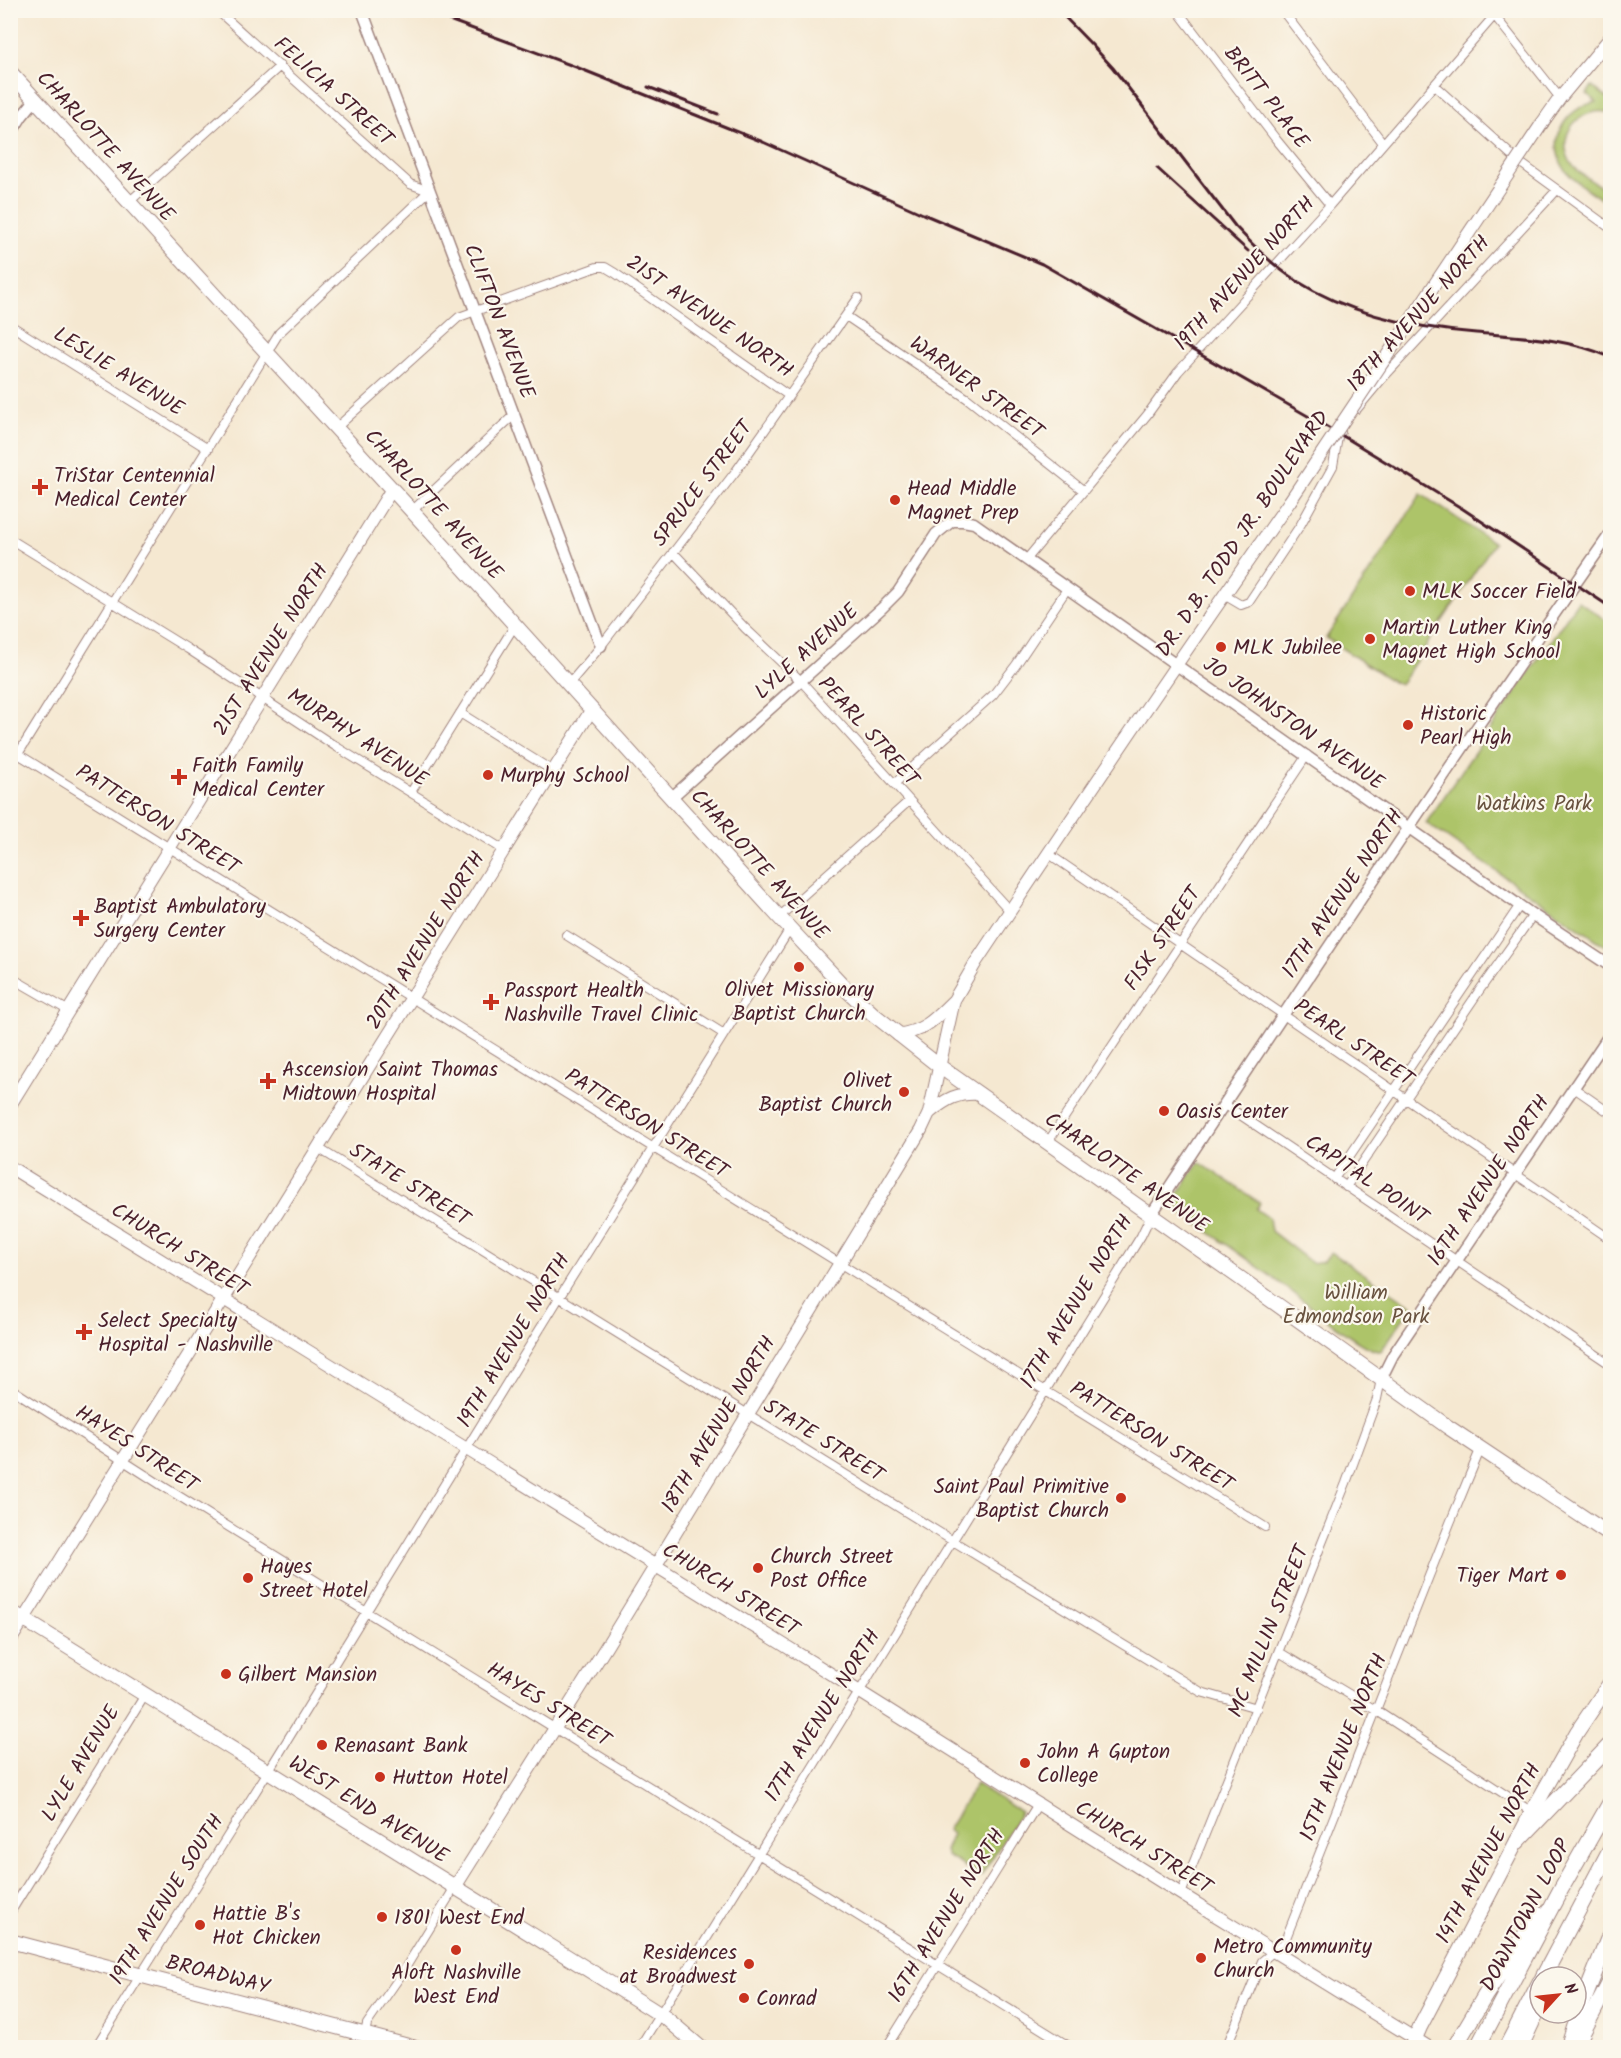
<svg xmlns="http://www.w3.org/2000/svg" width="1621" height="2058" font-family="Kalam,sans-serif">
	<rect width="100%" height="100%" fill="#fbf7ec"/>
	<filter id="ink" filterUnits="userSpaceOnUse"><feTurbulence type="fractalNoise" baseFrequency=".0167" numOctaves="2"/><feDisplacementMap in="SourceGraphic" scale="12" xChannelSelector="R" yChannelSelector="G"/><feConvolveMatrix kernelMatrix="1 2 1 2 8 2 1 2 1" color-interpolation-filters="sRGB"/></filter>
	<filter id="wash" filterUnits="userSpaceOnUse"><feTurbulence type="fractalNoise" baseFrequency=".008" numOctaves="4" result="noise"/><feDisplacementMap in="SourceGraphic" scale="24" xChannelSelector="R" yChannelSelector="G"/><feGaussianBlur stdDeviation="1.35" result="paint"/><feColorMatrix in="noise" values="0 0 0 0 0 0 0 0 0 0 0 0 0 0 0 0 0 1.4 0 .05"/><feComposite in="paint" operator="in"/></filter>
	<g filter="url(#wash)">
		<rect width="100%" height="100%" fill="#f5e8d1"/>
		<path fill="#adc469" stroke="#7c724a" stroke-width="1.5" d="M1592,86l18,14v13c-28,-8 -55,20 -40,48 8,14 28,23 40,32v12c-14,-10 -33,-20 -44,-34 -21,-28 -2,-64 31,-69l-10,-8z
			M1421,494l73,49 -92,139 -3,2 -4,-1 -69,-45z
			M1578,601l32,22v326l-184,-126z
			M1199,1162l61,41 -4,6 13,9 2,13 41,32 12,-2 7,-9 81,54 -31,45c-11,2 -45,-24 -54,-32 -48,-39 -99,-73 -149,-109l-2,-14z
			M976,1784l45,28 -40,64 -34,-20 -2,-5 7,-17 -5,-4z"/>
	</g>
	<g filter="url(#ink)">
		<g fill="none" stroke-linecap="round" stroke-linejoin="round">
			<g stroke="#a0847e" stroke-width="10">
				<path id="minor" d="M1177,10l98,128 55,67
					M1282,10l101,133
					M1490,10l70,88
					M1434,85l84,76 92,67
					M129,202l151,-136
					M846,316l122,83 116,92
					M10,325l198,124
					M1357,409l25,-30 175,-189
					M336,428l123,-111 138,-50h8l10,6 174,123
					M412,511l103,-97
					M10,539l178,110 147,97 169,104
					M673,552l72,76 56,53 209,230
					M1026,560l121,-145 31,-43 152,-167 164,-189
					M1224,595l17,10 8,-3 52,-78 32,-58 5,-29 3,-5
					M569,684l32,-38 135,-175 122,-173
					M460,713l93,58
					M10,749l1255,778
					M10,767l269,-434 150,-142 -19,-7 -192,-173
					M894,784l99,-89 23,-30 51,-76
					M411,792l104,-167
					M1049,854l561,385
					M779,917l130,-116
					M566,935l158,99
					M10,977l59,34
					M1574,1088l36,25
					M1224,1104l386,260
					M1048,1142l259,-387
					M318,1148l635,393 248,151 56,16
					M1334,1179l186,-274
					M1346,1187l133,-196 54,-76
					M10,1388l151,97 911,563
					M1279,1652l98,59 155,101
					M1181,1894l165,-411 31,-84 4,-20
					M10,1913l135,-218
					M365,2034l2,-10 34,-49 54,-88
					M95,2048l174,-278 290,-472 231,-369
					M639,2048l502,-812 10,-21
					M886,2048l152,-244
					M1226,2048l36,-87 22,-18 166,-420 30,-73"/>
			</g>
			<g stroke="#a0847e" stroke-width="13">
				<path id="tertiary" d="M362,10l239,636
					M10,135l12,-19 14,-17
					M671,798l211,-190 16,-16 38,-58 16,-13h11l11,2 559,392 77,51
					M1151,1215c150,-228 302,-456 459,-681
					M1381,1379l12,-24 217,-321"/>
			</g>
			<g stroke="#a0847e" stroke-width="14">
				<path id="secondary" d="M1543,122l17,-24 50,-60
					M898,1035c29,-5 36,-16 56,-35
					M10,1105l382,-616
					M929,1113c17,-14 29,-21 51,-19
					M10,1167l850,525 321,202 249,154
					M10,1641l582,-932
					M455,1887l151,-240 315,-517 8,-17 25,-113 22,-38c103,-155 207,-309 314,-461"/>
			</g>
			<g stroke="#a0847e" stroke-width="16">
				<path id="primary" d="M10,72l402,439 367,406 70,75 24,22 66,52 301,212 208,149 162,108
					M10,1611l640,397 17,11 34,29
					M10,1941l406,107
					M1411,2048l9,-21 112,-215 45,-80 33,-49
					M1575,2048l35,-67"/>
			</g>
			<g stroke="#a0847e" stroke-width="17">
				<path id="motorway" d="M1517,1842l93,-97
					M1543,1977l67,-127
					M1454,2048l32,-54 53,-80
					M1477,2048l84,-159 49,-86
					M1506,2048l34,-66
					M1520,2048l20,-43
					M1568,2048l13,-41 29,-73"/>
			</g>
			<use href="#minor" stroke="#fff" stroke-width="8"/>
			<use href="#tertiary" stroke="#fff" stroke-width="10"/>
			<use href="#secondary" stroke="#fff" stroke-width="12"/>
			<use href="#primary" stroke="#fff" stroke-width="14"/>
			<use href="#motorway" stroke="#fff" stroke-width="15"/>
			<path stroke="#4a1f2b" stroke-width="3" d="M422,10l154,57 187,75 160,72 119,50 306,175 115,70 147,98
				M1058,10l34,35 21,23 122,158c19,20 38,40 62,55 52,33 118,47 179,52 47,4 91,5 134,24
				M648,87l70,27
				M1157,168l91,83"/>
			<g stroke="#a0847e" stroke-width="14" stroke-linecap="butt">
				<path id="secondary-bridge" d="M1290,501l253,-379"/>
			</g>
			<use href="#secondary-bridge" stroke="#fff" stroke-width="12"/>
		</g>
	</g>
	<g fill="#c8321e" stroke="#fbf7ec" stroke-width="2">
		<path d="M37 478h6v6h6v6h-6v6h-6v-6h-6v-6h6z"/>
		<circle cx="895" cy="500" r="6"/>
		<circle cx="1410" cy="591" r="6"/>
		<circle cx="1370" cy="639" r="6"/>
		<circle cx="1221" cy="647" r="6"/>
		<circle cx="1408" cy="725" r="6"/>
		<circle cx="488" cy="775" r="6"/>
		<path d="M176 768h6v6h6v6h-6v6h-6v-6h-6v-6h6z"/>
		<path d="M78 909h6v6h6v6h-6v6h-6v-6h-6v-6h6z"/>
		<circle cx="799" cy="967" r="6"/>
		<path d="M488 993h6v6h6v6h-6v6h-6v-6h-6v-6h6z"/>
		<path d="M265 1072h6v6h6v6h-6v6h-6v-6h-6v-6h6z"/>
		<circle cx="904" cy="1092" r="6"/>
		<circle cx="1164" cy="1111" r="6"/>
		<path d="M81 1323h6v6h6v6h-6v6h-6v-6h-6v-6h6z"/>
		<circle cx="1121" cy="1498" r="6"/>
		<circle cx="758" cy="1568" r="6"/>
		<circle cx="1561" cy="1575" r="6"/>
		<circle cx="248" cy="1578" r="6"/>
		<circle cx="226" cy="1674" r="6"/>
		<circle cx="322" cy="1745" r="6"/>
		<circle cx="1025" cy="1763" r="6"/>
		<circle cx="380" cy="1777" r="6"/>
		<circle cx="382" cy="1917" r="6"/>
		<circle cx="200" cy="1925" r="6"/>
		<circle cx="456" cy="1950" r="6"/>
		<circle cx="1201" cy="1958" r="6"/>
		<circle cx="749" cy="1964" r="6"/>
		<circle cx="744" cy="1998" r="6"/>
	</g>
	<g text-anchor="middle" stroke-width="4.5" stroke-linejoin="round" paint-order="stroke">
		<g font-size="21" fill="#4a1f2b" stroke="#fbf7ec">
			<text transform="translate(334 91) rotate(42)" y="7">FELICIA STREET</text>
			<text transform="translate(1267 97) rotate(52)" y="7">BRITT PLACE</text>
			<text transform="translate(106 146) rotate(48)" y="7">CHARLOTTE AVENUE</text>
			<text transform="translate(1244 273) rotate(-48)" y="7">19TH AVENUE NORTH</text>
			<text transform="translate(1418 313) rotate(-48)" y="7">18TH AVENUE NORTH</text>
			<text transform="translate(710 316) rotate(35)" y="7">21ST AVENUE NORTH</text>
			<text transform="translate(500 321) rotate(69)" y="7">CLIFTON AVENUE</text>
			<text transform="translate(119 371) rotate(32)" y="7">LESLIE AVENUE</text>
			<text transform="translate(977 387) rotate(36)" y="7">WARNER STREET</text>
			<text transform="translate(702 483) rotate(-53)" y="7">SPRUCE STREET</text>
			<text transform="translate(434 504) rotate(48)" y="7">CHARLOTTE AVENUE</text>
			<text transform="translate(1242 533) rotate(-56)" y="7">DR. D.B. TODD JR. BOULEVARD</text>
			<text transform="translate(270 649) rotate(-58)" y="7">21ST AVENUE NORTH</text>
			<text transform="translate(806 651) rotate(-42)" y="7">LYLE AVENUE</text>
			<text transform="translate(1294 723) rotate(35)" y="7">JO JOHNSTON AVENUE</text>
			<text transform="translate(869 731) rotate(48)" y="7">PEARL STREET</text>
			<text transform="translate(358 737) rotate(33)" y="7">MURPHY AVENUE</text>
			<text transform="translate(158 819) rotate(32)" y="7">PATTERSON STREET</text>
			<text transform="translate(760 864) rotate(48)" y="7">CHARLOTTE AVENUE</text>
			<text transform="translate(1342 893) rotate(-56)" y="7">17TH AVENUE NORTH</text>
			<text transform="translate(1162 938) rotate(-56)" y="7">FISK STREET</text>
			<text transform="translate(425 940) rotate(-58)" y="7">20TH AVENUE NORTH</text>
			<text transform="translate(1354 1042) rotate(34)" y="7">PEARL STREET</text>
			<text transform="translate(647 1123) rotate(32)" y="7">PATTERSON STREET</text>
			<text transform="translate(1127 1172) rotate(35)" y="7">CHARLOTTE AVENUE</text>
			<text transform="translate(1367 1179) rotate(34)" y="7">CAPITAL POINT</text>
			<text transform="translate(1488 1180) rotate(-56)" y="7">16TH AVENUE NORTH</text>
			<text transform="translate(410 1184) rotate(32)" y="7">STATE STREET</text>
			<text transform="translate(180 1249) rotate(32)" y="7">CHURCH STREET</text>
			<text transform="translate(1076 1301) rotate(-59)" y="7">17TH AVENUE NORTH</text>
			<text transform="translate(513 1340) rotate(-59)" y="7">19TH AVENUE NORTH</text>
			<text transform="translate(718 1424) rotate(-59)" y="7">18TH AVENUE NORTH</text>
			<text transform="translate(1152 1436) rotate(32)" y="7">PATTERSON STREET</text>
			<text transform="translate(824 1440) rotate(32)" y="7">STATE STREET</text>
			<text transform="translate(137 1448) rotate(33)" y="7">HAYES STREET</text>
			<text transform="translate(731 1589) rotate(32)" y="7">CHURCH STREET</text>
			<text transform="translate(1268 1631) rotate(-68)" y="7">MC MILLIN STREET</text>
			<text transform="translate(549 1704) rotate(32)" y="7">HAYES STREET</text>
			<text transform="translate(822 1715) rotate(-58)" y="7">17TH AVENUE NORTH</text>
			<text transform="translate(1343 1747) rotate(-68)" y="7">15TH AVENUE NORTH</text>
			<text transform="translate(80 1763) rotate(-59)" y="7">LYLE AVENUE</text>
			<text transform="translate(369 1809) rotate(32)" y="7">WEST END AVENUE</text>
			<text transform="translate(1144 1847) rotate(32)" y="7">CHURCH STREET</text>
			<text transform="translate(1488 1853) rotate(-62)" y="7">14TH AVENUE NORTH</text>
			<text transform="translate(166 1899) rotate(-58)" y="7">19TH AVENUE SOUTH</text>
			<text transform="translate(946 1915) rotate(-58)" y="7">16TH AVENUE NORTH</text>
			<text transform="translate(1525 1915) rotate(-62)" y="7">DOWNTOWN LOOP</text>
			<text transform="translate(218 1974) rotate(14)" y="7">BROADWAY</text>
		</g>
		<g font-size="21" fill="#4a1f2b" stroke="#fbf7ec" text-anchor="start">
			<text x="54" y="482">TriStar Centennial<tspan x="54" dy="24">Medical Center</tspan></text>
			<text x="907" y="495">Head Middle<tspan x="907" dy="24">Magnet Prep</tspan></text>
			<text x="1422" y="598">MLK Soccer Field</text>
			<text x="1382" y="634">Martin Luther King<tspan x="1382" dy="24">Magnet High School</tspan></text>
			<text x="1233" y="654">MLK Jubilee</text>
			<text x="1420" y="720">Historic<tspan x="1420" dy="24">Pearl High</tspan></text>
			<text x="192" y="772">Faith Family<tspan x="192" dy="24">Medical Center</tspan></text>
			<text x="500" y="782">Murphy School</text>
			<text x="94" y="913">Baptist Ambulatory<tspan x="94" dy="24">Surgery Center</tspan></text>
			<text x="799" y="996" text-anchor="middle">Olivet Missionary<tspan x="799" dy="24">Baptist Church</tspan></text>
			<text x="504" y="997">Passport Health<tspan x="504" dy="24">Nashville Travel Clinic</tspan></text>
			<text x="282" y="1076">Ascension Saint Thomas<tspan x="282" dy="24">Midtown Hospital</tspan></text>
			<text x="892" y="1087" text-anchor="end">Olivet<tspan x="892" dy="24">Baptist Church</tspan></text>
			<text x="1176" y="1118">Oasis Center</text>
			<text x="98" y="1327">Select Specialty<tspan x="98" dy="24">Hospital - Nashville</tspan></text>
			<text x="1109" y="1493" text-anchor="end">Saint Paul Primitive<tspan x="1109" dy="24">Baptist Church</tspan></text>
			<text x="770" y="1563">Church Street<tspan x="770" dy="24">Post Office</tspan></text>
			<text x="260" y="1573">Hayes<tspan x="260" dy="24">Street Hotel</tspan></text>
			<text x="1549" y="1582" text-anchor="end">Tiger Mart</text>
			<text x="238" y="1681">Gilbert Mansion</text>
			<text x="334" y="1752">Renasant Bank</text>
			<text x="1037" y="1758">John A Gupton<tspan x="1037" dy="24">College</tspan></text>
			<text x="392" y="1784">Hutton Hotel</text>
			<text x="212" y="1920">Hattie B's<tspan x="212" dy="24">Hot Chicken</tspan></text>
			<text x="394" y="1924">1801 West End</text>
			<text x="1213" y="1953">Metro Community<tspan x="1213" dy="24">Church</tspan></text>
			<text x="737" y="1959" text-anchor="end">Residences<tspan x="737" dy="24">at Broadwest</tspan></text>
			<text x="456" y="1979" text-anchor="middle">Aloft Nashville<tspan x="456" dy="24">West End</tspan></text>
			<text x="756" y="2005">Conrad</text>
		</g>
		<g font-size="21" fill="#68513e" stroke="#fbf7ec">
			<text x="1534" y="810">Watkins Park</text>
			<text x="1356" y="1299">William<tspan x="1356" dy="24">Edmondson Park</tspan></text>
		</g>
	</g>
	<rect width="1621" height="2058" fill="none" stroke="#fbf7ec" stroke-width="36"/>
	<g transform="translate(1558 1995) rotate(63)"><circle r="28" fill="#fbf7ec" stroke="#b4a19f" stroke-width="1.5"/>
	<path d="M0-4.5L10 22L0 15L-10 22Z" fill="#c8321e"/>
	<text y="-9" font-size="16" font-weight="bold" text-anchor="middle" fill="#4a1f2b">N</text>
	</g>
</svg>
